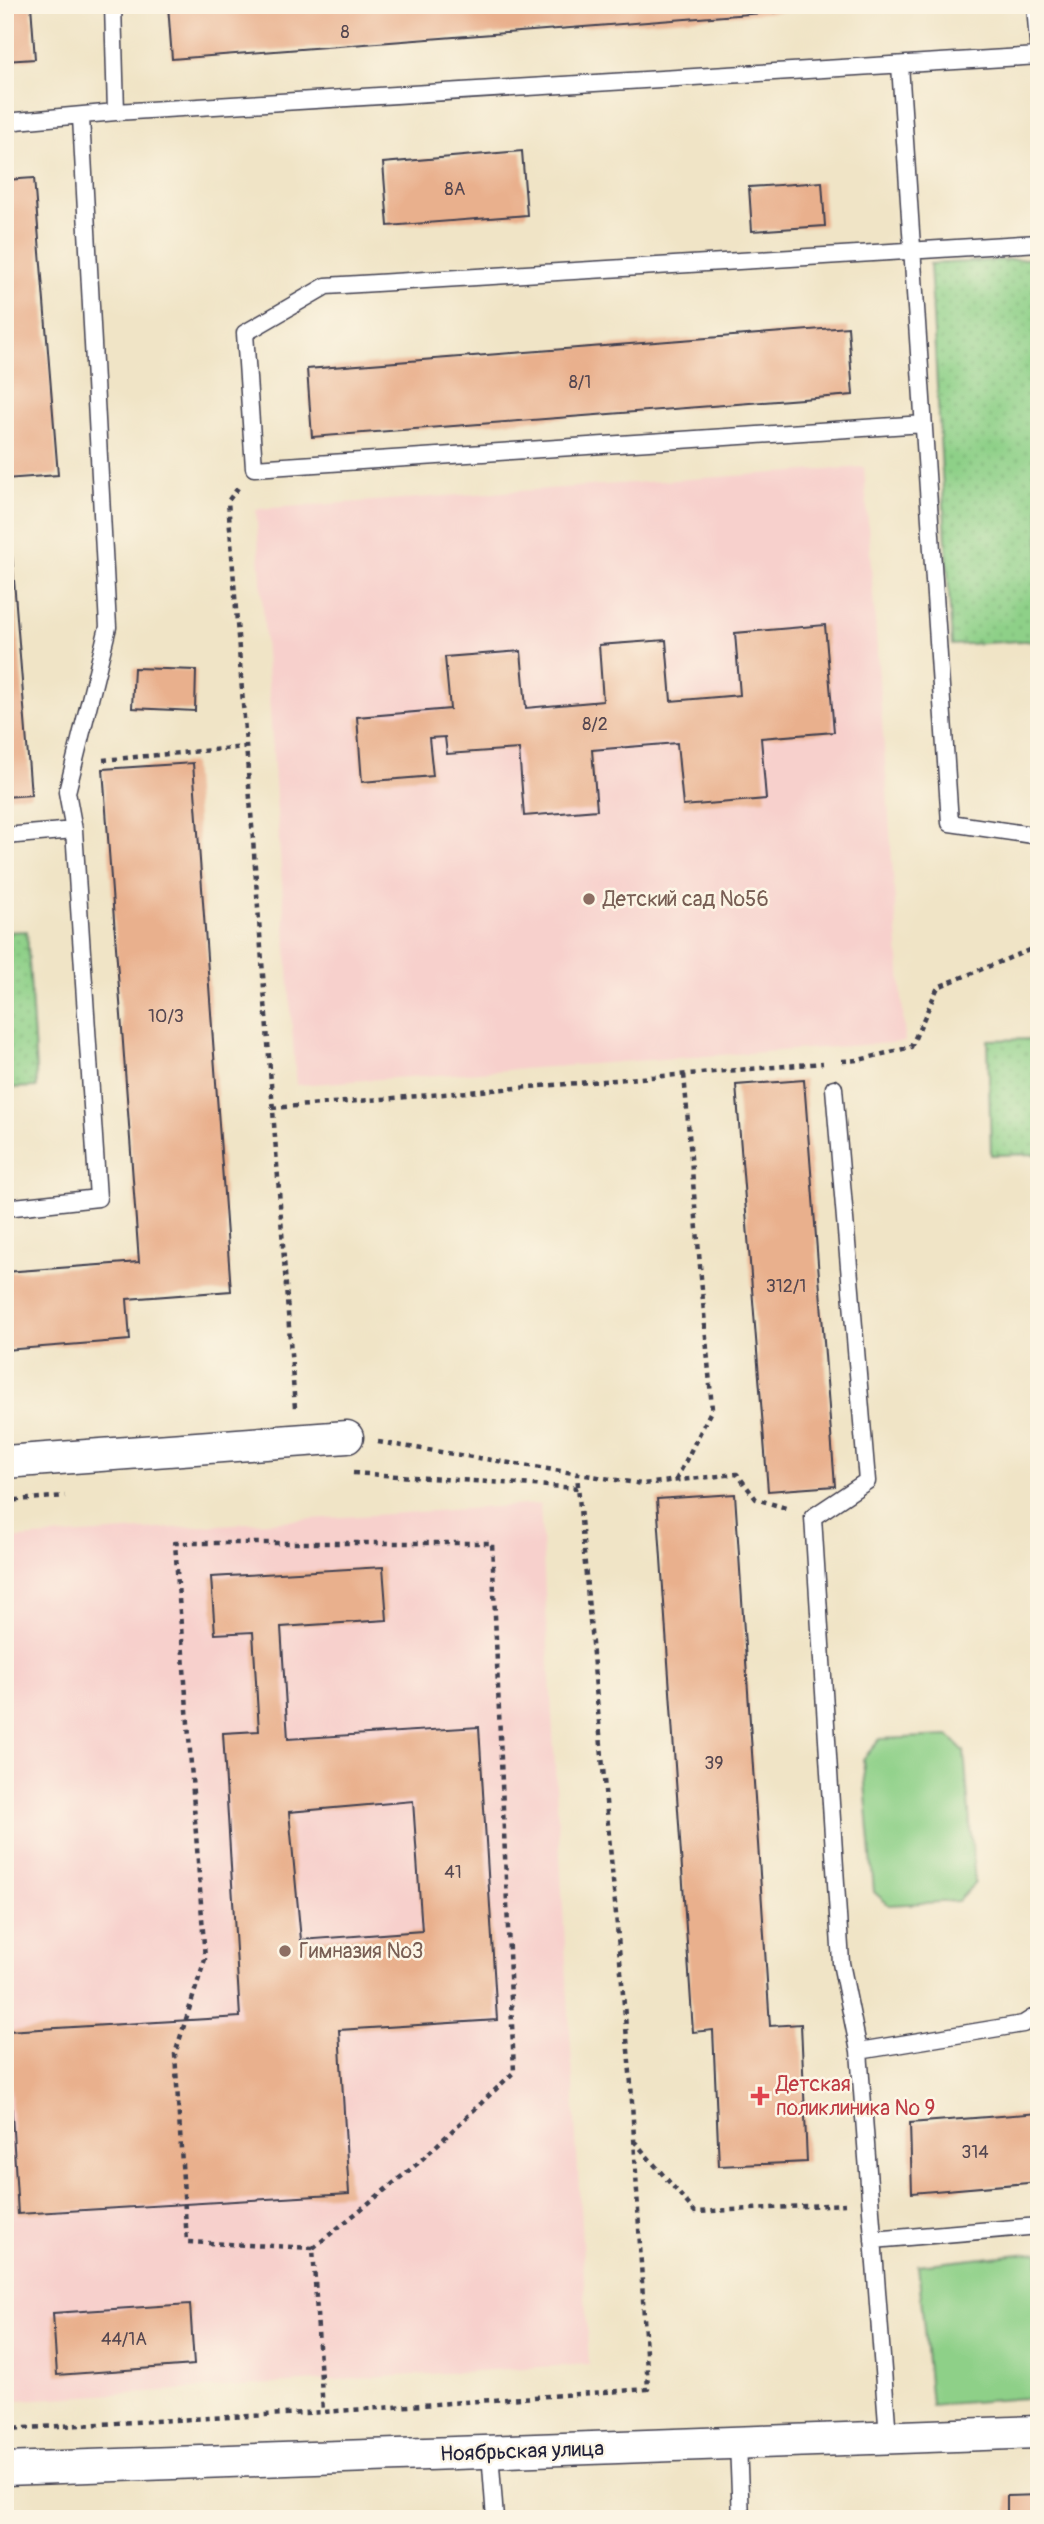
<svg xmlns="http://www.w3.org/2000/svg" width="1044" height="2524" font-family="Pangolin,sans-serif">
	<defs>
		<pattern id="park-dots" width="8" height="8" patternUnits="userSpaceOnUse" patternTransform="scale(1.75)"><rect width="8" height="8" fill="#8ed088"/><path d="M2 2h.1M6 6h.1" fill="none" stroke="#7ab276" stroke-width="1.8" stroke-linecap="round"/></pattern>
	</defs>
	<rect width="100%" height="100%" fill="#fcf5e5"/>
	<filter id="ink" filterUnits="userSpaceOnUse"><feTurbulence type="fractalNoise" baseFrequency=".0143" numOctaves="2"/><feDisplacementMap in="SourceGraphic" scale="14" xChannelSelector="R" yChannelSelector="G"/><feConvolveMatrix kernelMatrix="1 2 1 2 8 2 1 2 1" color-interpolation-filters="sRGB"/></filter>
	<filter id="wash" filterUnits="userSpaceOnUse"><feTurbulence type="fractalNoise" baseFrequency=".00686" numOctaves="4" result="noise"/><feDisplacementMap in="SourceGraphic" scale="28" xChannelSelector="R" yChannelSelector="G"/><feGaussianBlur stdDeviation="1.57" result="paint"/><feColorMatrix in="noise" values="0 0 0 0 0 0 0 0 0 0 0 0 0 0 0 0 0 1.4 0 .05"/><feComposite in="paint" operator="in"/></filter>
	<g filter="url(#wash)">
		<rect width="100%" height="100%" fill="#f0e4c6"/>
		<path fill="#f7d0cc" d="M864,467l41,575 -609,43 -40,-576z
			M540,1504l49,860 -584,37v-862z"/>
		<path fill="#8ed088" stroke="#587962" stroke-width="2" d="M949,1736l15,15 11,132 -17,18 -69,4 -15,-13 -11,-133 17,-20z
			M1039,2252v145l-108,8 -13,-140z"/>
		<path fill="url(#park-dots)" stroke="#587962" stroke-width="2" d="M1039,258v382l-87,5 -22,-381z
			M27,931l10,156 -32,1v-156z
			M1039,1039v115l-48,1 -3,-115z"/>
		<g id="blocks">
			<path fill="#e9b08d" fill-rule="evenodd" d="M5,5h26l4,54 -30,2z
				M168,5h673v2l-669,52z
				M522,151l5,64 -139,11 -5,-63z
				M34,178l24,297 -53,4v-299z
				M822,182l3,44 -73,5 -3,-44z
				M848,327l5,68 -541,42 -5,-68z
				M5,492h2l24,303 -26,2z
				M825,625l9,107 -73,6 5,61 -83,7 -6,-63 -85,7 5,60 -73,6 -5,-67 -72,5 -2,-17 -16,1 4,38 -71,6 -5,-65 93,-8 -5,-52 76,-6 5,57 77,-7 -4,-56 67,-5 5,61 69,-6 -5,-62z
				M134,668l62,2 -1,41 -63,-3z
				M193,763l38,528 -104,8 3,41 -125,10v-78l134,-10 -36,-493z
				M804,1080l31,406 -67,5 -32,-406z
				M735,1494l35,532 31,-2 6,138 -88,4 -6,-136 -20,2 -36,-533z
				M383,1567l4,53 -106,7 7,112 191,-12 18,293 -158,10 10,164 -331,20 -11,-183 233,-14 -17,-284 36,-2 -6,-99 -38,2 -4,-57zM413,1801l9,130 -121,9 -12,-128z
				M1039,2113v69l-127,11 -2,-70z
				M190,2304l4,61 -137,10 -4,-62z
				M1039,2495v24h-32v-23z"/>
		</g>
	</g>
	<g filter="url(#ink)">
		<use href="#blocks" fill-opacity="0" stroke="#413f50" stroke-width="2"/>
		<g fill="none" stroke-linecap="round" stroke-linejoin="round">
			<g stroke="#413f50" stroke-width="19">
				<path id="service" d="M1035,5l4,51
					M900,65l50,758 89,13
					M116,112l923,-56
					M5,122l111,-10 -3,-107
					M924,424l-670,44 -9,-135 81,-47 713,-43
					M5,836l69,-6
					M834,1088l33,393 -54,36 28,446 18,88
					M5,1208l93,-10 -24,-368 -7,-38 41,-165 -27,-510
					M873,2240l166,-14
					M888,2437l-29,-386 164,-27 16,-10
					M738,2443l3,76
					M490,2452l5,67"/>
			</g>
			<g stroke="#413f50" stroke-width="35">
				<path id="minor" d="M5,1462l342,-25
					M5,2469l1034,-37"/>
			</g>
			<path stroke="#413f50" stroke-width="4.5" stroke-dasharray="5 5" stroke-linecap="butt" d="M238,488l-10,13 67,907
				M103,760l142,-13
				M842,1061l17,-1 52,-13 27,-60 101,-41
				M272,1108l551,-45
				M378,1442l264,42 95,-10 19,25 33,10
				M353,1473l226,15
				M676,1480l36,-71 -28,-335
				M5,1501l60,-5
				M634,2141l61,71 150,-8
				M313,2248l-126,-6 -12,-188 30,-95 -30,-416h317l22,529 -97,92 -104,84 10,164
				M5,2429l318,-17 325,-23 -17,-305 -54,-610"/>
			<use href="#service" stroke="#fff" stroke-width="16"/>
			<use href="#minor" stroke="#fff" stroke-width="32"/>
		</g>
	</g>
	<g fill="#8d6e63" stroke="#fcf5e5" stroke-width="2.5">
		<circle cx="589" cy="899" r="7"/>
		<circle cx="285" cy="1951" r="7"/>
	</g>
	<path fill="#e0444e" stroke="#fcf5e5" stroke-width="2.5" d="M756.5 2085.5h7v7h7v7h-7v7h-7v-7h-7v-7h7z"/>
	<g text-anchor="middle" stroke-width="5" stroke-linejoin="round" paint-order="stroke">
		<g font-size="18" fill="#544650">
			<text x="345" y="38">8</text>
			<text x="455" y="195">8А</text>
			<text x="580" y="388">8/1</text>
			<text x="595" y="730">8/2</text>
			<text x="166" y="1022">10/3</text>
			<text x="786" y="1292">312/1</text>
			<text x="714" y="1769">39</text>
			<text x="453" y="1878">41</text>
			<text x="975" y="2158">314</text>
			<text x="124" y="2345">44/1А</text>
		</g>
		<g font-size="21" fill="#785e54" stroke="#fcf5e5" text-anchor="start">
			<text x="603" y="906">Детский сад №56</text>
			<text x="299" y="1958">Гимназия №3</text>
		</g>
		<g font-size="21" fill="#be3a42" stroke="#fcf5e5" text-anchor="start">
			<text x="776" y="2091">Детская<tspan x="776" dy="24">поликлиника № 9</tspan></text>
		</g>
		<g font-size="21" fill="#22223b" stroke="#fcf5e5">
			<text transform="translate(522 2451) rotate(-2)" y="7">Ноябрьская улица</text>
		</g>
	</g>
	<rect width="1044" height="2524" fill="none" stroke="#fcf5e5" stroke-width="28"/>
</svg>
